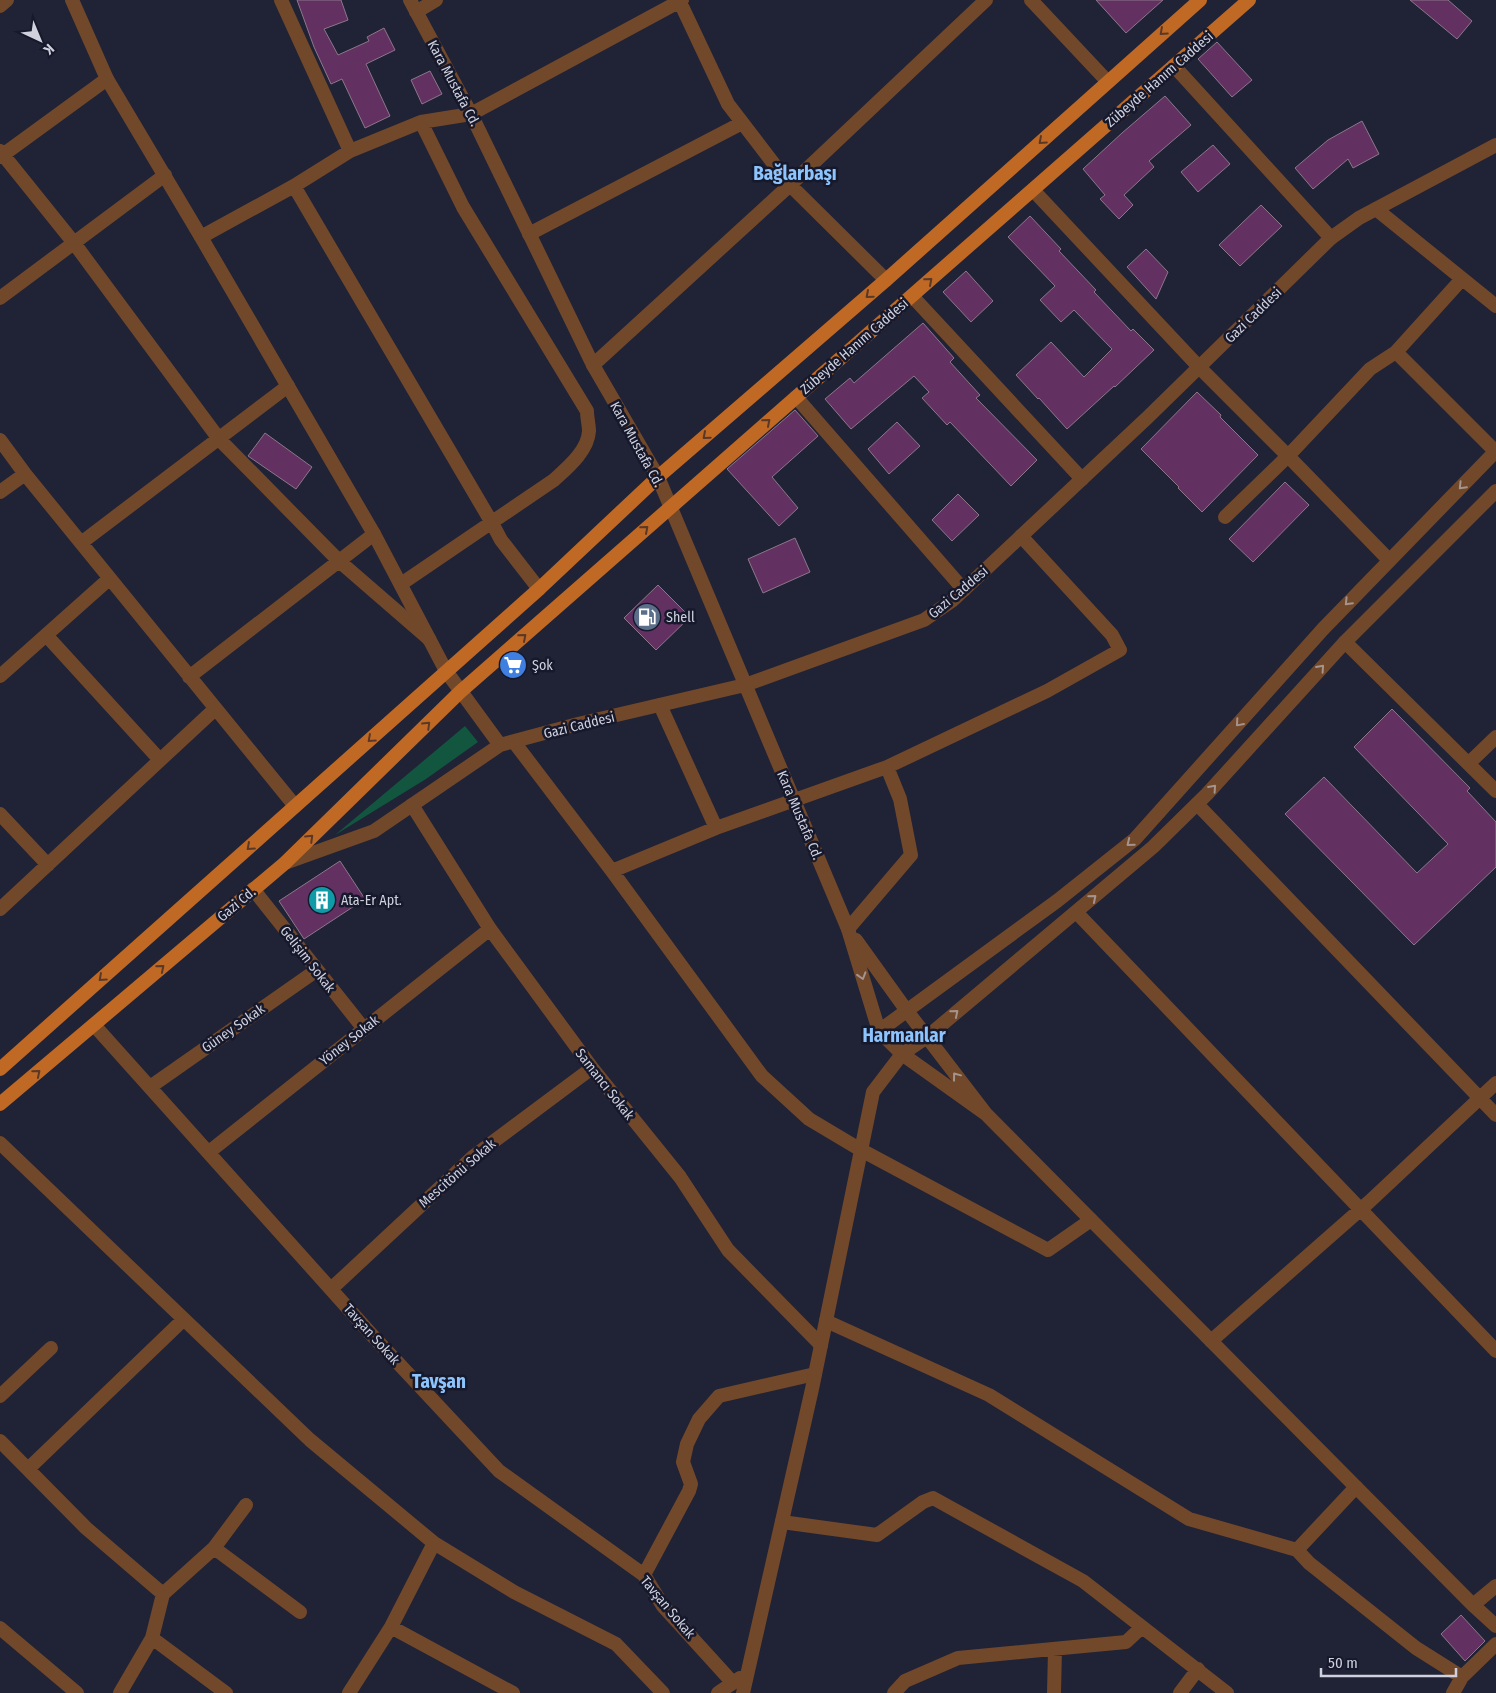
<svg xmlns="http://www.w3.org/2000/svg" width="1496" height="1693" font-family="'Fira Sans Condensed',sans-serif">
	<rect width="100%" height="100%" fill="#202235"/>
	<path fill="#13563f" d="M465,726l13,16 -52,37 -91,56z"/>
	<path fill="#633161" stroke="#8c778a" d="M297,0h44l7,20 -24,9 14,26 31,-14 -2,-4 17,-9 11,22 -29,14 24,52 -25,12 -23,-49 -11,5 -17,-37z
		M1096,0h67l-37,33z
		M1410,0h38l24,21 -15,18z
		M1217,42l35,38 -20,17 -34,-38z
		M430,71l12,23 -20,10 -11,-24z
		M1165,96l26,29 -42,36 5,6 -30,28 9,10 -14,14 -19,-20 5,-4 -22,-26 39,-36z
		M1362,121l17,33 -26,14 -5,-9 -35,30 -18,-21 33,-28z
		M1213,145l17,19 -32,28 -17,-20z
		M1261,205l21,21 -42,40 -21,-21z
		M1030,216l31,33 -2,2 37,39 -2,2 37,39 2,-2 21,21 -39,37 -1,-1 -47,43 -28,-31 -1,1 -22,-24 35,-33 33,35 28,-28 -38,-39 -13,12 -21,-22 15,-14 -47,-49z
		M1146,249l22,23 -12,27 -29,-32z
		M966,271l27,30 -22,21 -28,-30z
		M923,323l31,35 -4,4 30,33 -4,3 61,62 -26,26 -61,-64 -3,3 -25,-27 7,-6 -15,-16 -63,53 -26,-30 25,-21 4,5z
		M1197,392l24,23 -1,2 38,38 -56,57 -24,-24 1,-1 -38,-38z
		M795,410l23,26 -46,41 26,31 -19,18 -52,-57z
		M897,422l23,24 -31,28 -21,-25z
		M265,433l47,34 -16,22 -48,-33z
		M1285,482l24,23 -56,57 -24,-23z
		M958,494l21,21 -27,26 -20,-21z
		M795,538l15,34 -47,21 -15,-34z
		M658,585l32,32 -34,33 -32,-32z
		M1392,709l78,79 -3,3 29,31v45l-82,78 -129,-131 39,-37 93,96 31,-29 -94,-97z
		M340,861l25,38 -61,40 -25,-38z
		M1461,1615l24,26 -20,20 -24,-27z"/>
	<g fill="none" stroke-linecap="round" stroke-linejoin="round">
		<path stroke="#72482b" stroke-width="14" d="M281,0l69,151
			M679,0l49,104 62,81 96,95
			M1031,0l77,82
			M0,6l7,-6
			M416,12l20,-12
			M1174,66l157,172
			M0,151l74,92 145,196 120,122 90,78
			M0,157l107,-78
			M294,186l198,337 9,17 38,49
			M1033,190l166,177 89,89 101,104
			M1376,209l120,97
			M529,234l213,-111
			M201,237l93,-51 56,-35 71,-29 50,-8 211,-114
			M912,296l170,183
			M0,298l165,-123
			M1396,352l100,100
			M593,365l197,-180 196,-185
			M796,397l168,193
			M0,440l25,34 270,332
			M0,492l25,-18
			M1225,517l63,-61 82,-87 26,-17 66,-73
			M81,543l207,-157
			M401,584l153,-104c13,-12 34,-29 35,-49 0,-6 -2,-13 -2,-20l-124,-204 -42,-85
			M46,635l114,125
			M1345,642l151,149
			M0,676l109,-97
			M189,677l185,-143
			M660,705l56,123
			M514,742l98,129 150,205 47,43 52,31 187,100 43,-30
			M1469,763l27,-26
			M1197,804l299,311
			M412,805l78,124 102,139 88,109 48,73 93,95
			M0,814l48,51
			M612,871l104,-43 171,-61 160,-76 73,-41 -8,-15 -91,-99
			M253,889l111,140
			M0,909l215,-200
			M1077,913l419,438
			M848,929l63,-74 -11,-56 -13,-32
			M94,1025l277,309 128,137 145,104 19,31 70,77
			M150,1087l167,-117
			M0,1143l310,297 124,103 80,49 102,52 47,49
			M209,1152l281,-223
			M331,1289l143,-133 118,-88
			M826,1321l163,74 200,124 108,31 12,13 107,85 46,29
			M1211,1341l158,-139 127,-119
			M0,1396l51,-48
			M0,1441l86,87 77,66
			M28,1469l155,-149
			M782,1522l95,13 46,-33 10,-4 150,83 144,112
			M214,1548l86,64
			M1297,1550l59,-63
			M644,1575l45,-84 2,-7 -8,-22 4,-18 12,-25 20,-23 96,-22
			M391,1627l122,66
			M0,1628l77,65
			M152,1638l74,55
			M120,1693l32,-55 11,-44 51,-46 32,-43
			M349,1693l42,-66 43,-84
			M718,1693l22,-15
			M894,1693l11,-12 53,-23 168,-16 15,-14
			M1054,1693l1,-43
			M1180,1693l18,-24
			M1453,1693l9,-16 34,-33"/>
		<path stroke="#72482b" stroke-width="14" d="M72,0l35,79 94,158 173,297 72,137 54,74
			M410,0l61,114 122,251 65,112 190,452 31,102 23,23 84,60
			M285,863l89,-32 126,-86 78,-21 167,-39 179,-65 29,-20 195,-183 183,-179 28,-20 137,-73
			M856,940l51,71 79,103 487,491 23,21
			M879,1031l178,-130 78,-62 188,-210 173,-178
			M1473,1605l23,-19
			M743,1693l69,-304 61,-297 29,-38 25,-17 226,-190 54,-53 138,-152 151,-151"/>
		<path stroke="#c06924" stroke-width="14" d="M0,1069l539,-480 119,-112 228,-197 314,-280
			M0,1104l285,-241 175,-171 789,-692"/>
	</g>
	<defs><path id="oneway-chevron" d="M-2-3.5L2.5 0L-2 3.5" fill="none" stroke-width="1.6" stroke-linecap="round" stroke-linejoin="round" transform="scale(1.25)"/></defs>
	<g stroke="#5a3828">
		<use href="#oneway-chevron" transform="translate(1163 32) rotate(138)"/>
		<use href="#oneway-chevron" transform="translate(1042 141) rotate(138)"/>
		<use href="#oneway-chevron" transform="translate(929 281) rotate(-41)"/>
		<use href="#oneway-chevron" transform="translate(869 295) rotate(139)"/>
		<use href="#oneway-chevron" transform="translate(767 422) rotate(-41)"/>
		<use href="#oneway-chevron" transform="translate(706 436) rotate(139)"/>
		<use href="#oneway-chevron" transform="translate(645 529) rotate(-41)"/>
		<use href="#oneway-chevron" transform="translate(523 637) rotate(-41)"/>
		<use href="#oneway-chevron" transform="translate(427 725) rotate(-44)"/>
		<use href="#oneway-chevron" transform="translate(371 739) rotate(138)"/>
		<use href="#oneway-chevron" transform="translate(310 838) rotate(-44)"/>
		<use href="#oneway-chevron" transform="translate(250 847) rotate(138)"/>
		<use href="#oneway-chevron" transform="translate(161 968) rotate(-40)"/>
		<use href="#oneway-chevron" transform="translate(102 978) rotate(138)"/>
		<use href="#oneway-chevron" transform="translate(37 1073) rotate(-40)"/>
	</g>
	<g stroke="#a5938d">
		<use href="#oneway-chevron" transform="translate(1462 486) rotate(134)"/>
		<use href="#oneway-chevron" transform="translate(1348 602) rotate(134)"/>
		<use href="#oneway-chevron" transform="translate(1321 668) rotate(-48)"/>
		<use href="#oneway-chevron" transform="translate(1239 723) rotate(131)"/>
		<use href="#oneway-chevron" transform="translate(1213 788) rotate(-48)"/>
		<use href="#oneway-chevron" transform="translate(1130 843) rotate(141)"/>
		<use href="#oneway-chevron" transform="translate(1093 898) rotate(-40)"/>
		<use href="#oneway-chevron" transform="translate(862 976) rotate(73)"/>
		<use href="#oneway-chevron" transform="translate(955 1013) rotate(-40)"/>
		<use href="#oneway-chevron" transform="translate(956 1076) rotate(-127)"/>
	</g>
	<defs>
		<g id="fuel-disc" transform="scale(1.4375)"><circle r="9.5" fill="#5c6f8a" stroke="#16182b"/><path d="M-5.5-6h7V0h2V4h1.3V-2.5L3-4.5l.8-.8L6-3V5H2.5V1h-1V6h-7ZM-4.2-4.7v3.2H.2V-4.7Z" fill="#fff"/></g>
		<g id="supermarket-disc" transform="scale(1.4375)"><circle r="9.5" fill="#3f7fe0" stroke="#16182b"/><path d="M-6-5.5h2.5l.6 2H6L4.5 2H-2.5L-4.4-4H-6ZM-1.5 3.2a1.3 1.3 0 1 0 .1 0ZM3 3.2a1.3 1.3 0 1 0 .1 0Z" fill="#fff"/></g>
		<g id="building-disc" transform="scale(1.4375)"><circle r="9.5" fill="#0f9aa8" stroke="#16182b"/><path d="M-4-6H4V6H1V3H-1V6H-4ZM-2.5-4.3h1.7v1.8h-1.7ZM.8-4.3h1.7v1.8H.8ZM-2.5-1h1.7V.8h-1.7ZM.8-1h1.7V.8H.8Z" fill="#fff"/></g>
	</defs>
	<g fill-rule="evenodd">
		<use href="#fuel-disc" x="647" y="617"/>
		<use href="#supermarket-disc" x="513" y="665"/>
		<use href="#building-disc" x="322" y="900"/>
	</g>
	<g text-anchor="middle" stroke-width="5" stroke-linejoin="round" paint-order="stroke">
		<g font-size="14" fill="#cfd1de" stroke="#16182b">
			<text transform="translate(1159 79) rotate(-41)" y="5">Zübeyde Hanım Caddesi</text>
			<text transform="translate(454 83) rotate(62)" y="5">Kara Mustafa Cd.</text>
			<text transform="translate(1253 315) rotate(-44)" y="5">Gazi Caddesi</text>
			<text transform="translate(854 346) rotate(-41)" y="5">Zübeyde Hanım Caddesi</text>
			<text transform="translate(637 444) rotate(61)" y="5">Kara Mustafa Cd.</text>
			<text transform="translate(958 592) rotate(-40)" y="5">Gazi Caddesi</text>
			<text transform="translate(579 725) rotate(-14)" y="5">Gazi Caddesi</text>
			<text transform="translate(800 815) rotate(67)" y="5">Kara Mustafa Cd.</text>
			<text transform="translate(236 904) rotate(-40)" y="5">Gazi Cd.</text>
			<text transform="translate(308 959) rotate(52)" y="5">Gelişim Sokak</text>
			<text transform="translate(233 1028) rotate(-35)" y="5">Güney Sokak</text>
			<text transform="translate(349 1040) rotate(-38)" y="5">Yöney Sokak</text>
			<text transform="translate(605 1084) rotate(52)" y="5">Samancı Sokak</text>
			<text transform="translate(457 1173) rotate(-41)" y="5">Mescitönü Sokak</text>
			<text transform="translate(372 1334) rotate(48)" y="5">Tavşan Sokak</text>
			<text transform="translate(668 1607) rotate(50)" y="5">Tavşan Sokak</text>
		</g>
		<g font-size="14" fill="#cfd1de" stroke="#16182b" text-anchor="start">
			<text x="666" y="622">Shell</text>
			<text x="532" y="670">Şok</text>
			<text x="341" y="905">Ata-Er Apt.</text>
		</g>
		<g font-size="19" font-weight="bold" fill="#8dc4fd" stroke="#16182b">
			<text x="795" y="180">Bağlarbaşı</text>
			<text x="904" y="1042">Harmanlar</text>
			<text x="439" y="1388">Tavşan</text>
		</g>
	</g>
	<g transform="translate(40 40) rotate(136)" stroke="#16182b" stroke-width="4" paint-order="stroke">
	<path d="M0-4L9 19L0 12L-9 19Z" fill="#cfd1de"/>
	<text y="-8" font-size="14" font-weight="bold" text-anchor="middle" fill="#cfd1de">K</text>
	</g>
	<path d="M1321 1668v8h135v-8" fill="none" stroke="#cfd1de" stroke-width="2.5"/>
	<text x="1328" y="1668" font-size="15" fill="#cfd1de" stroke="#16182b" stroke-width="4" paint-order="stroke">50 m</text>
</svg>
